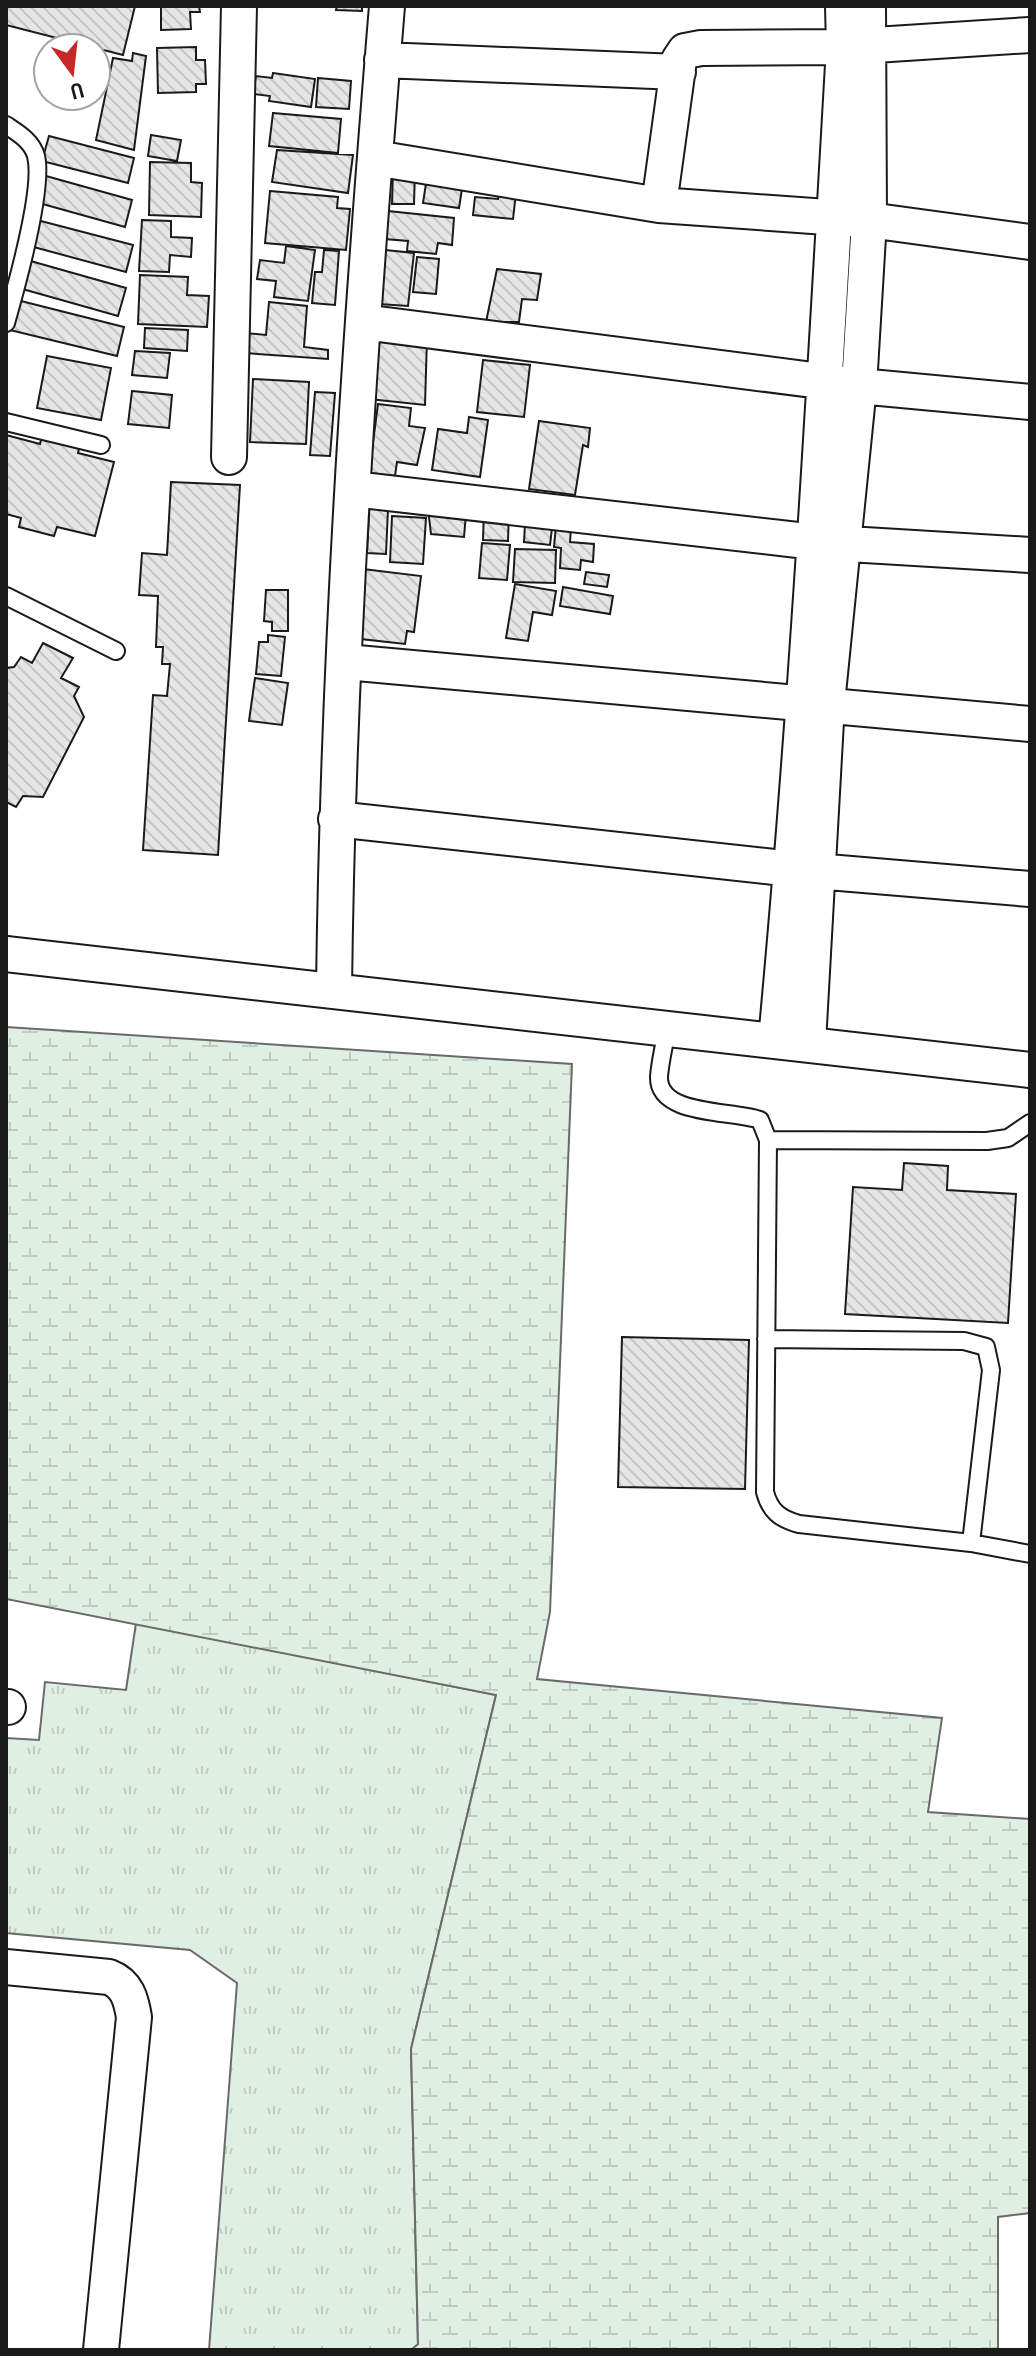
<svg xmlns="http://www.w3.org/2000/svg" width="1036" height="2356" font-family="'Archivo Narrow',sans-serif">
	<defs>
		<pattern id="grass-tufts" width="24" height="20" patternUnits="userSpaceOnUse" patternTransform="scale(2)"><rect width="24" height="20" fill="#e0efe3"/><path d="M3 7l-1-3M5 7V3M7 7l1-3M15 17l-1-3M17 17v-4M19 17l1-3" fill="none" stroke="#c0ccc2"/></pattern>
		<pattern id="wetland-marsh" width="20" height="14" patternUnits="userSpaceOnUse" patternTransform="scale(2)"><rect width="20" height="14" fill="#e0efe3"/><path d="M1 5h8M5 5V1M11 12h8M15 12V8" fill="none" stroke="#c0ccc2"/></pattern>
		<pattern id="building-back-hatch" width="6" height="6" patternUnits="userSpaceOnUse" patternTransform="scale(2)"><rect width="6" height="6" fill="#e6e6e6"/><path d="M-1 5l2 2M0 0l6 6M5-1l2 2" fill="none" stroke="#c5c5c5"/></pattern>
	</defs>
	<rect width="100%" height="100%" fill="#fff"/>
	<path fill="url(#grass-tufts)" stroke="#6a6a6a" stroke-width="2" d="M136,1623l360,72 -85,354 7,296 -7,5h-202l28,-367 -47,-33 -184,-17v-195l33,2 6,-58 81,8z"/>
	<path fill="url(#wetland-marsh)" stroke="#6a6a6a" stroke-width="2" d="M6,1027l566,37 -22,548 -13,67 405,39 -14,94 102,7v394l-32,4v133h-587l7,-6 -7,-295 85,-354 -490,-96z"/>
	<path fill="url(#building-back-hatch)" stroke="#1a1a1a" stroke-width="2" d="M6,6h129l-12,49 -117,-30z
		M161,6h38l1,6h-10l1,17 -30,1z
		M337,6h25v5l-26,-1z
		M196,47v13h9l1,24h-10v8l-38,1 -1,-45z
		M133,53l13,3 -12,94 -38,-10 17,-82 19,3z
		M273,73l42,6 -4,28 -42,-6 1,-5 -17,-2 3,-18 16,2z
		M318,78l33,3 -2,28 -33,-2z
		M273,113l68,6 -3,34 -69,-7z
		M151,135l30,5 -4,21 -29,-5z
		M49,136l85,22 -6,25 -86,-22z
		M277,150l76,5 -5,38 -76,-11z
		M150,162l41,1v19l11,1 -1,34 -52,-2z
		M393,170l22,1 -1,33h-22z
		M46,176l86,24 -7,27 -86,-24z
		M427,177l36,5 -4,26 -36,-5z
		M270,191l68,6 -1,11 13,1 -4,41 -81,-7z
		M499,191l17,2 -3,26 -40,-4 2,-18 23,2z
		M388,211l66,7 -2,27 -14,-2 -2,11 -29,-3 1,-10 -23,-2z
		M37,220l96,25 -7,27 -96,-26z
		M142,220l29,1v16l21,1 -1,19 -21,-2 -1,17 -30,-1z
		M286,246l29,4 -7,51 -34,-4 2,-16 -19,-2 3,-19 24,3z
		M324,250l15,1 -4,54 -23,-2 3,-31h7z
		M385,250l29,3 -6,53 -29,-2z
		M417,257l22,2 -3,35 -23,-2z
		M27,260l99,28 -8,28 -99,-28z
		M497,269l44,5 -4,26 -15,-1 -3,23h-33z
		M140,275l48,2 -1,18 22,1 -2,31 -69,-3z
		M17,300l107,27 -7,29 -107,-26z
		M269,302l38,4 -3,41 24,3v9l-84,-6 1,-20 21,2z
		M145,328l43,2 -1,21 -43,-3z
		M372,332l55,6 -2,67 -56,-6z
		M135,351l35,2 -3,25 -35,-3z
		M47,356l64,12 -10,52 -64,-12z
		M483,360l47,5 -6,52 -47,-5z
		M253,379l56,3 -3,62 -56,-2z
		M132,391l40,4 -3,33 -41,-4z
		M315,392l20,1 -5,63 -20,-1z
		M378,404l33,4 -2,18 16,2 -8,37 -20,-3 -2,14 -26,-3z
		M469,417l19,3 -8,57 -48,-7 6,-41 29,4z
		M539,421l51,7 -2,19 -5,-2 -8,50 -46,-6z
		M6,435l34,9 2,-8 38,9 -2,8 36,9 -19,74 -38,-9 -3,9 -35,-9 2,-9 -15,-4z
		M171,482l69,3 -22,370 -75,-5 10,-155 14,1 3,-32h-8l1,-17h-7l2,-51 -19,-1 3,-42 25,2z
		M370,495l18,14 -2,45 -19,-1z
		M427,500l40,3 -3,34 -33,-3z
		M484,509h25l-1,32 -25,-1z
		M557,514l15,1 -2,27 24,2 -1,18 -12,-2 -1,10 -20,-2 1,-20 -7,-1z
		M392,516l34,2 -3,46 -33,-2z
		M525,524l27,4 -2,17 -26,-3z
		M482,543l28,2 -3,35 -28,-2z
		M515,549l41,1 -1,33 -42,-1z
		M363,569l58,7 -7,56 -7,-1 -2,13 -44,-5 1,-11 -6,-1z
		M586,572l23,3 -2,12 -23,-3z
		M515,584l41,7 -4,24 -19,-3 -5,29 -22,-3z
		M563,587l50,9 -3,18 -50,-8z
		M266,590h22v41h-16v-9l-8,-1z
		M268,635l17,2 -4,39 -25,-2 3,-32h9z
		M43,643l30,15 -12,20 18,9 -5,9 10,21 -41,80 -20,-1 -7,11 -10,-5v-134l8,-1 7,-10 11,6z
		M255,678l33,5 -6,42 -33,-4z
		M904,1163l44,3 -1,24 69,4 -8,129 -163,-9 8,-127 49,3z
		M622,1337l127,3 -4,149 -127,-2z"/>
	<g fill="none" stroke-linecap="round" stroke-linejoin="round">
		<g stroke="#1a1a1a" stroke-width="20">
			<path id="lane" d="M6,125c12,8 26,16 30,31 8,32 -20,132 -30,167
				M6,422l95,23
				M6,596l110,55
				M667,1027c-2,16 -7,34 -8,50 -1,39 72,33 101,43l8,20 -3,352c5,19 15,27 34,32l172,19 59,11
				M768,1140l219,1 21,-3 22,-15
				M766,1339l198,2 22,6 5,23 -20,173"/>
		</g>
		<g stroke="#1a1a1a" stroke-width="38">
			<path id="street" d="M382,60l296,12
				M375,158l284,47 210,15 161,22
				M659,205l20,-145 6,-9 16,-3 143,-1 186,-12
				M363,322l496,64 171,16
				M229,457l10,-451
				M353,489l462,53 215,13
				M346,662l684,62
				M336,819l456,50 238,20
				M6,954l1024,116
				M334,989c4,-328 26,-656 53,-983
				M776,1040c31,-330 49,-662 68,-993l-1,-41
				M808,1043l19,-340 32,-317 10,-166 -1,-214
				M6,1707h2
				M6,1967l103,10c18,7 22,22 25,40l-33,333"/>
		</g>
		<use href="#lane" stroke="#fff" stroke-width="16"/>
		<use href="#street" stroke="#fff" stroke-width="34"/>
	</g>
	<rect width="1036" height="2356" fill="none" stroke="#1a1a1a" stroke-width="16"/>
	<g transform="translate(72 72) rotate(165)"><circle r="38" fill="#ffffff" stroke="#a3a3a3" stroke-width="2"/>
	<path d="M0-6L14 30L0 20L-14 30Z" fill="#c62828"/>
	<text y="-12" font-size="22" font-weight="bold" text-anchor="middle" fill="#1a1a1a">U</text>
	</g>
</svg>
